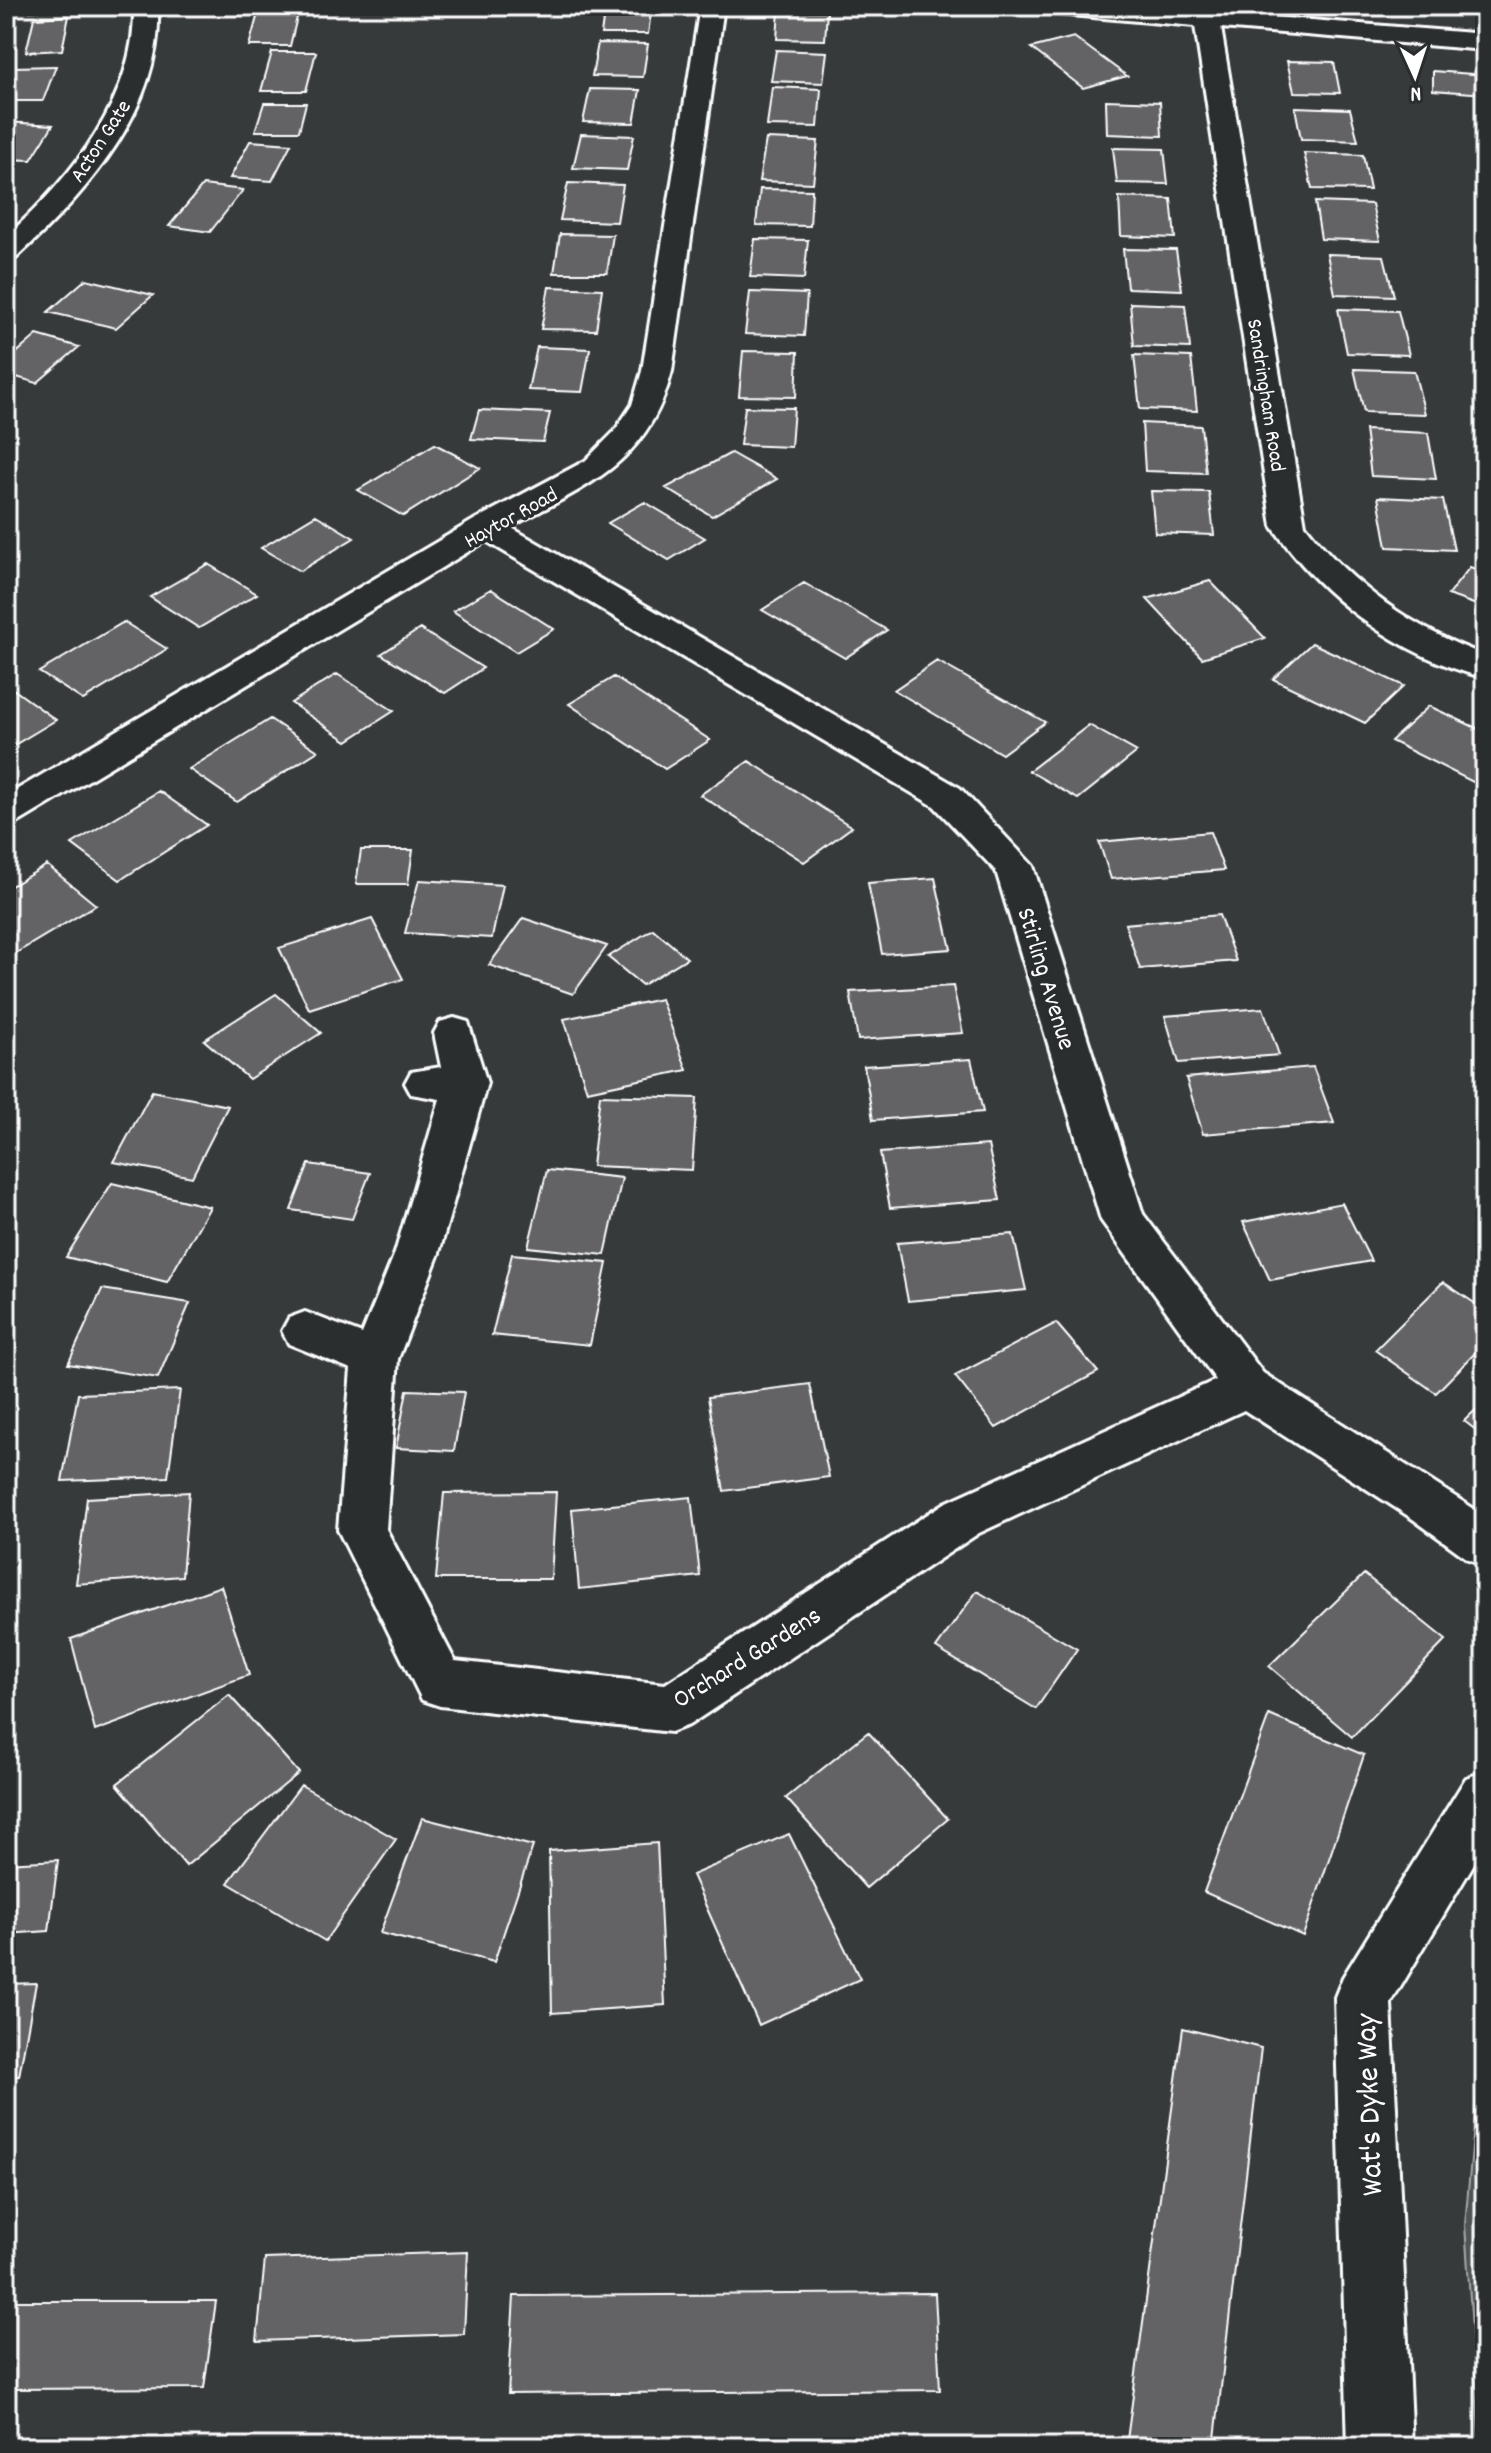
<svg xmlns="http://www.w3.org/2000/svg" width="1491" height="2453" font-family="Dekko,sans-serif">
	<rect width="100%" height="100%" fill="#373a3b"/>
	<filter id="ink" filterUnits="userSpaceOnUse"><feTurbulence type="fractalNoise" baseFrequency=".0125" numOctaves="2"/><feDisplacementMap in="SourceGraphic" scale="16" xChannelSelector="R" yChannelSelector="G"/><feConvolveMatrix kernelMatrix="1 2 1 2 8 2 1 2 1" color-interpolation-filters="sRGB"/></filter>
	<g filter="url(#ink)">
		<path fill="#505354" stroke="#a8a9aa" stroke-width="2" d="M1485,2069v378h-5l-15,-222 12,-132z"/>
		<path fill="#636465" stroke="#fff" stroke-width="2" d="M30,6h48v1l-48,4z
			M605,6h47l-4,28h-47z
			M299,9l-9,37h-41l10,-36z
			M779,10l48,1 -2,29 -48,-1z
			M69,16l-7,34 -36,2 8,-34z
			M1074,37l53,39 -44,12 -52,-40z
			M598,43l50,1 -5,33 -51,-1z
			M776,50l51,2 -4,31 -52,-2z
			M272,52h44l-10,39h-45z
			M1287,61l47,1 6,31 -46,-1z
			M56,66l-13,35h-37v-16l7,-18z
			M1433,71l52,4v19l-52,-4z
			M772,87l49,2 -3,38 -51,-1z
			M590,89l50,1 -6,33 -51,-1z
			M1106,100l54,2 2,34 -55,-2z
			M264,103h42l-7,28h-44z
			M1295,107l55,2 8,32 -57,-2z
			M6,122l47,3 -22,35 -25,-1z
			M581,134l53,2 -7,34 -54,-2z
			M766,139l52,2 -5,42 -54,-2z
			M250,141l41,3 -19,37 -42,-3z
			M1113,148l51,1 4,35 -51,-1z
			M1304,153l59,2 7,35 -58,-1z
			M568,183l55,2 -6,37 -57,-2z
			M203,185l40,5 -33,42 -41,-6z
			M760,189l52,1 -2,36 -54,-1z
			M1119,197l52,2 4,39 -54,-2z
			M1315,202l57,2 8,37 -59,-2z
			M560,234l53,1 -6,38h-53z
			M755,239l53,1 -4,39 -54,-2z
			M1123,249l53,1 6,40 -55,-2z
			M1327,254l57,2 10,40 -59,-2z
			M86,279l67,16 -37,33 -68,-16z
			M549,287l53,2 -6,41 -55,-1z
			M750,292l57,2 -3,42 -59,-2z
			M1130,303l55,2 5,43 -56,-2z
			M1338,309l60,2 11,44 -62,-2z
			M37,335l42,12 -42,36 -31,-9v-12z
			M537,347l53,2 -8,43 -54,-2z
			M743,351l55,1 -2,45 -57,-1z
			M1134,355l57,2 6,54 -57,-2z
			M1354,369l60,2 11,43 -61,-2z
			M745,407l49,1 -3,39 -51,-2z
			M479,410l71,3 -7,29 -72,-3z
			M1142,423l59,3 5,47 -61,-2z
			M1365,430l63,3 8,46 -65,-3z
			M435,444l45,24 -77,48 -45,-26z
			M731,453l46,26 -65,37 -46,-28z
			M1151,491l58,1 5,43 -59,-2z
			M1378,497l65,3 11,50 -67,-3z
			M645,502l60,36 -36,22 -61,-37z
			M316,515l38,23 -54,33 -39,-23z
			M208,564l49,30 -58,34 -49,-31z
			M1470,567l15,6v35l-37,-13z
			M1210,581l55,57 -63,20 -55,-59z
			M804,583l83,47 -42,28 -83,-48z
			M491,589l63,40 -38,23 -63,-41z
			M124,622l43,27 -84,51 -44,-28z
			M420,629l63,39 -38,25 -64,-39z
			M1312,643l92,43 -39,37 -92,-44z
			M937,661l108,61 -43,32 -108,-64z
			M337,674l57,37 -47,30 -56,-38z
			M614,677l96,63 -45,29 -96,-65z
			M13,689l43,31 -50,30v-56z
			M1429,706l56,26 -2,55 -92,-46z
			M270,719l48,32 -81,51 -48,-33z
			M1089,725l48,27 -59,47 -49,-28z
			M749,761l103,66 -48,35 -104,-67z
			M159,791l48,34 -87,55 -48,-36z
			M1210,832l14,38 -113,9 -12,-37z
			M361,850h52l-5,34h-52z
			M47,865l49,40 -90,54v-70z
			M935,878l16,71 -69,5 -14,-71z
			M419,880l84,5 -11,53 -87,-5z
			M1219,915l17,46 -96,8 -15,-45z
			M523,918l84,28 -34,48 -84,-29z
			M372,919l31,60 -94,30 -30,-61z
			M653,929l34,29 -45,27 -34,-28z
			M953,986l10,47 -105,7 -8,-48z
			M276,994l45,39 -72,46 -45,-39z
			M661,999l26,71 -100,21 -23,-72z
			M1263,1008l16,47 -100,8 -14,-47z
			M971,1059l12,53 -110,8 -9,-54z
			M1313,1067l21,56 -131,11 -17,-56z
			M152,1091l76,15 -36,71 -78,-15z
			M600,1095l97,3 -5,72 -100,-4z
			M988,1145l12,55 -110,8 -10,-55z
			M309,1164l61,9 -18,46 -61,-9z
			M547,1170l75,8 -17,77 -77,-8z
			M112,1183l98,24 -43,75 -101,-25z
			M1342,1203l29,58 -101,19 -27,-58z
			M1013,1234l13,56 -118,11 -11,-58z
			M512,1254l95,9 -17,82 -98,-10z
			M1443,1282l42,28v33l-49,50 -61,-43z
			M102,1289l88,14 -32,75 -90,-14z
			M1056,1323l42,49 -102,56 -41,-52z
			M810,1384l19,93 -105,14 -16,-94z
			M180,1390l-12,87 -106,4 16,-87z
			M407,1390l57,2 -10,59 -58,-3z
			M1485,1401v36l-21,-16z
			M189,1492l-7,84 -106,8 11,-86z
			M556,1492l-5,87h-115l8,-86z
			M691,1497l9,79 -121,13 -7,-80z
			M1364,1574l82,66 -94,97 -83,-71z
			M221,1586l28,89 -154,56 -24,-92z
			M977,1591l100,58 -41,60 -100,-61z
			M229,1695l70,78 -113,93 -69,-82z
			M1269,1715l95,40 -61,181 -99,-44z
			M868,1732l80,87 -82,69 -80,-90z
			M301,1785l95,54 -71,102 -97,-58z
			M422,1818l111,28 -39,116 -114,-29z
			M789,1834l71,145 -101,46 -67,-150z
			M657,1843l8,162 -113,8 -3,-162z
			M58,1860l-9,71 -43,3v-71z
			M36,1983l-17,93 -13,1v-93z
			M1183,2028l78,20 -47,399h-88z
			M468,2252l-4,82 -207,7 8,-82z
			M935,2293l5,97 -432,4 6,-98z
			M6,2301h210l-12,87 -198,1z"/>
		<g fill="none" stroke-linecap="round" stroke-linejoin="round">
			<g stroke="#fff" stroke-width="6">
				<path id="minor" d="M134,6h24c5,102 -71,187 -142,252l-10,3v-24c66,-60 130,-138 128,-231z
					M700,6h24l-52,365c-24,93 -84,114 -162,156l450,261 73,78 110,348 120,159 222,143v49l-17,-6 -55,-40 -169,-109 -265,123 -290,192 -18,7 -231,-26 -18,-6 -84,-170 13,-161 -62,-25 -7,-13 7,-13 16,-6 57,22 33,-81 45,-154 -29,-5 -6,-11 6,-11 30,-5 -7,-34 6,-11 14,-4 14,4 19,61 -48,170 -41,106 -12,170 69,132 210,23 280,-181 271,-123 -115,-160 -105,-349 -62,-65 -448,-265 -467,281 -13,4v-30l468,-276 111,-59 29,-29 18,-27 10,-34z
					M1035,6h103l347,28v16l-264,-22 84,497c47,61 108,104 180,130v23c-87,-23 -162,-78 -213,-152l-77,-500 -148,-13z
					M1485,1771v74l-94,158 21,444h-64l-13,-450 8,-20 123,-199z"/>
			</g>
			<use href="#minor" fill="#2a2d2e" fill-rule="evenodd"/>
		</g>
	</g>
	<g text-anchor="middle" stroke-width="7" stroke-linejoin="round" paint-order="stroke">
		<g font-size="22" fill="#fff" stroke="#2a2d2e">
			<text transform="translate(99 140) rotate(-57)" y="8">Acton Gate</text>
			<text transform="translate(1268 395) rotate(81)" y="8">Sandringham Road</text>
			<text transform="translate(510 516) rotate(-29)" y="8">Haytor Road</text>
		</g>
		<g font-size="26" fill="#fff" stroke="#2a2d2e">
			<text transform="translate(1048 978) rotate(73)" y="9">Stirling Avenue</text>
			<text transform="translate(746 1656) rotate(-32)" y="9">Orchard Gardens</text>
		</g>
		<g font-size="32" fill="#fff" stroke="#2a2d2e">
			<text transform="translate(1367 2105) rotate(-92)" y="11">Wat's Dyke Way</text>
		</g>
	</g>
	<rect width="1491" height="2453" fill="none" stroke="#2a2d2e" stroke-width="32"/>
	<rect x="16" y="16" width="1459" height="2421" fill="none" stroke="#fff" stroke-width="3" filter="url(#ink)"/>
	<g transform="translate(1415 76) rotate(177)" stroke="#2a2d2e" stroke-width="6" paint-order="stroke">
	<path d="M0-6L14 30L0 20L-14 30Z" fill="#ffffff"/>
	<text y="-12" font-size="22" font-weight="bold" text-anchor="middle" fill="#ffffff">N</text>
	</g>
</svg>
